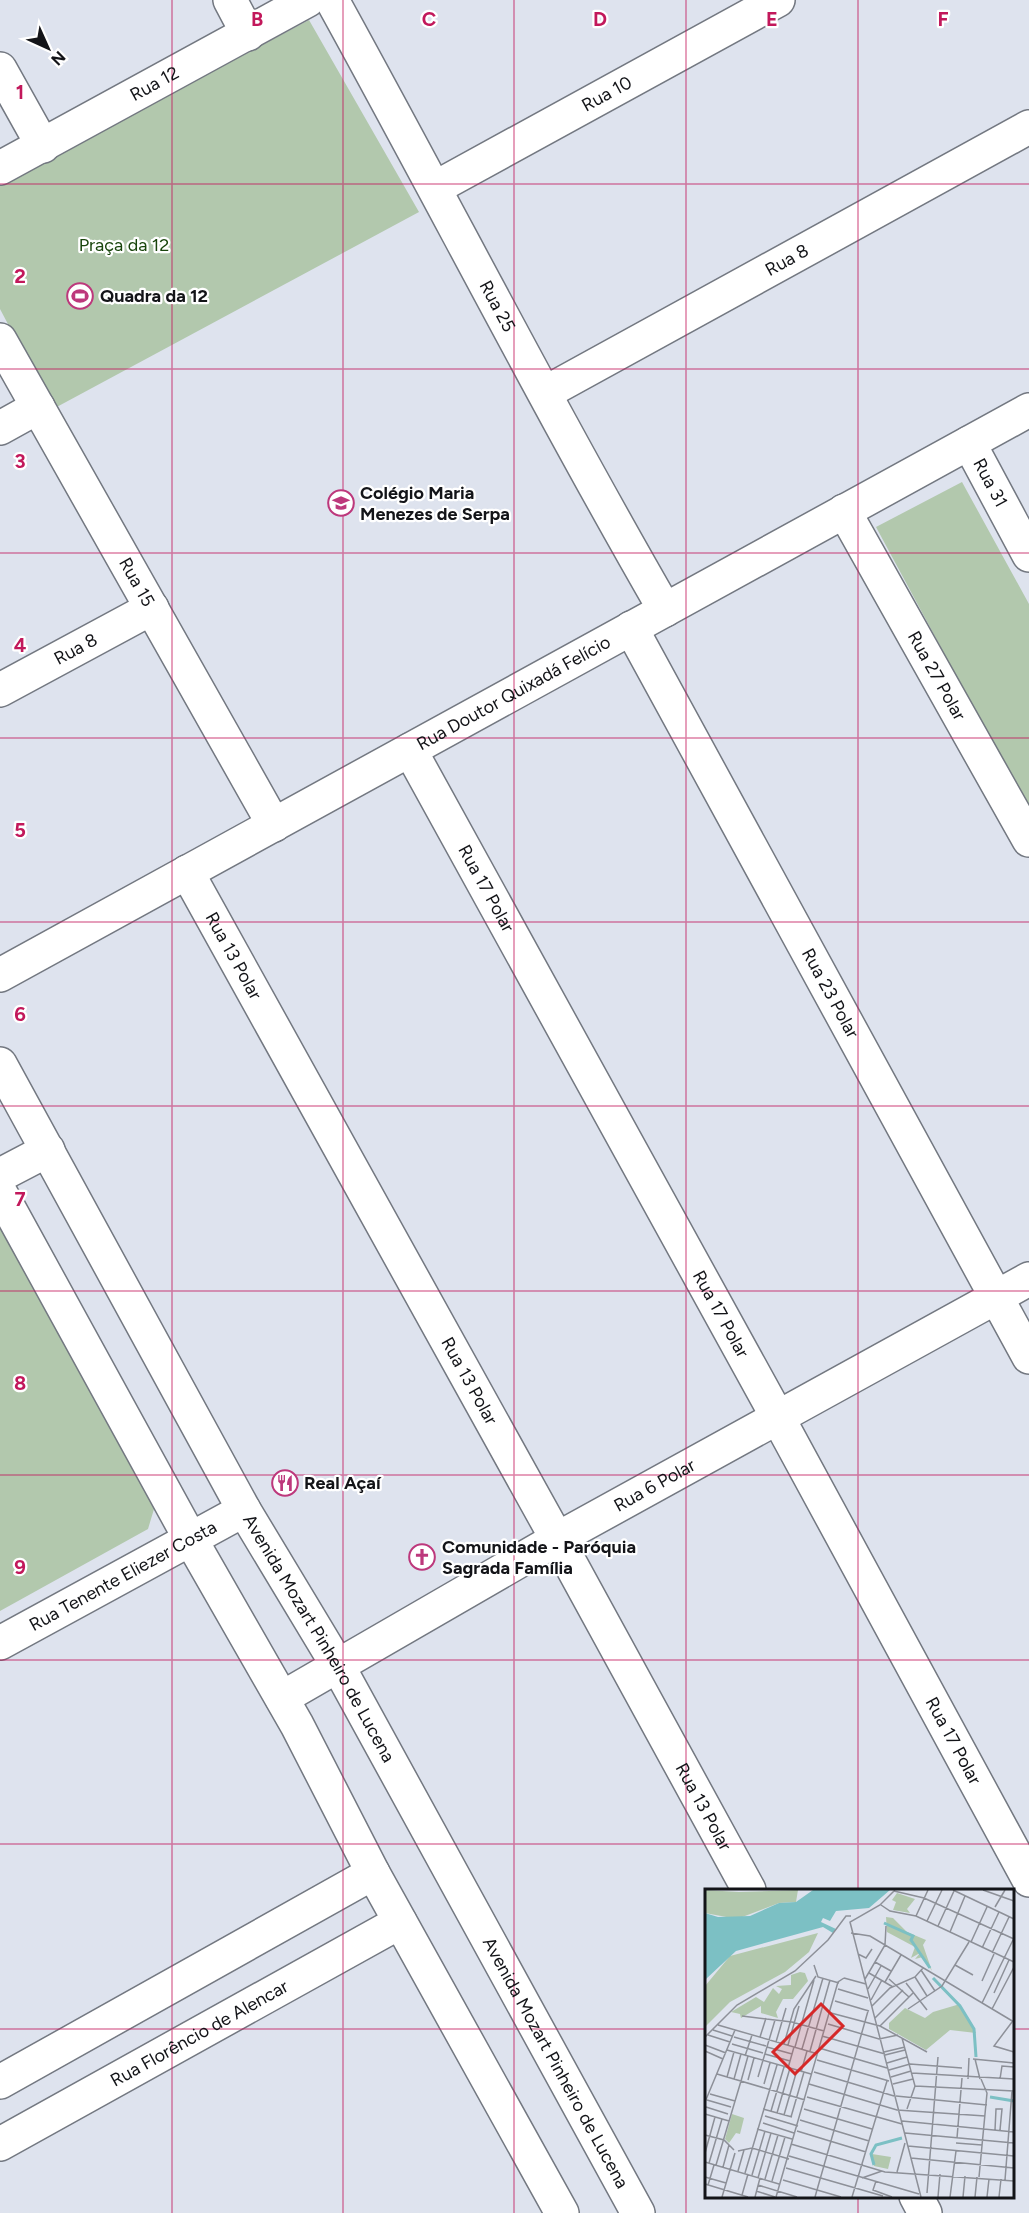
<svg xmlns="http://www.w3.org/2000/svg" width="1029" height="2213" font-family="Figtree,sans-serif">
	<rect width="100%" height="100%" fill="#dee3ee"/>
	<path fill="#b2c8ad" d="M309,20l110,192 -366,197 -53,-100v-124z
		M962,482l67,122v207l-153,-284z
		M0,1215l157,284 -9,30 -148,82z"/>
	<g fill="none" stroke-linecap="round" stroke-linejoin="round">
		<g stroke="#737881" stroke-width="36">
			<g id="minor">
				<path d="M230,0l18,34"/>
				<path id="s1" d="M332,0c112,203 217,409 333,610"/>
				<path d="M0,69l43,77"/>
				<path id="s2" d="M0,168l308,-168"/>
				<path id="s3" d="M435,188l343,-188"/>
				<path id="s4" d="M0,340l274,485"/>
				<path id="s5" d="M545,393l484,-266"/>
				<path d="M0,428l38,-21"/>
				<path id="s6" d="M969,443l60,112"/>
				<path id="s7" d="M844,511l185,329"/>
				<path id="s8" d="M631,628l398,729"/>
				<path id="s9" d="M0,690l152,-82"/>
				<path id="s10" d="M410,750l367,666 252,464"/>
				<path id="s11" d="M187,872l370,667 192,351"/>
				<path d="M0,1175l48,-25"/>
				<path id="s12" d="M0,1643l244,-133"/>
				<path d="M0,2082l373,-209"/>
				<path id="s13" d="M0,2144l400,-222"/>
				<path d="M916,2196l9,17"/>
			</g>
		</g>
		<g stroke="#737881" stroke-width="36">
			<g id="tertiary">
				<path id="s14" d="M0,975l1029,-565"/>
				<path id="s15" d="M282,1698l275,-159 472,-260"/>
			</g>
		</g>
		<g stroke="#737881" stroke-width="36">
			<g id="secondary">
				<path id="s16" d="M0,1064l244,446 94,156 300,547"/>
				<path d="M0,1192l191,348 106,185 76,148 189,340"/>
			</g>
		</g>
		<use href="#minor" stroke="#fff" stroke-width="33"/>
		<use href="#tertiary" stroke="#fff" stroke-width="33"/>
		<use href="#secondary" stroke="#fff" stroke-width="33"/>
	</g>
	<path fill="none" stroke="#c2185b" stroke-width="1.5" stroke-opacity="0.55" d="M172,0v2213M343,0v2213M514,0v2213M686,0v2213M858,0v1890M0,184h1029M0,369h1029M0,553h1029M0,738h1029M0,922h1029M0,1106h1029M0,1291h1029M0,1475h1029M0,1660h1029M0,1844h1029M0,2029h706M1012,2029h17M858,2196v17"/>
	<defs>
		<g id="stadium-ring" transform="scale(1.35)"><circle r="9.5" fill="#fff" stroke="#bd387c" stroke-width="1.5"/><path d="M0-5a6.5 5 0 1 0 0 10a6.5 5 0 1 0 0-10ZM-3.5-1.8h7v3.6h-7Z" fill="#bd387c"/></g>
		<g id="school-ring" transform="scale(1.35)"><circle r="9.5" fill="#fff" stroke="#bd387c" stroke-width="1.5"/><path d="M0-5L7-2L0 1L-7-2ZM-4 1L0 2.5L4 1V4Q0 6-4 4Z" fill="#bd387c"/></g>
		<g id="restaurant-ring" transform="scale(1.35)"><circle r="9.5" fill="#fff" stroke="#bd387c" stroke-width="1.5"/><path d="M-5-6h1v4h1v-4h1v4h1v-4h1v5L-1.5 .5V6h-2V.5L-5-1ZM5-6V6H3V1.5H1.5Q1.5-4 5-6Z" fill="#bd387c"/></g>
		<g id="church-ring" transform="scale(1.35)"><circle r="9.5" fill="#fff" stroke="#bd387c" stroke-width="1.5"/><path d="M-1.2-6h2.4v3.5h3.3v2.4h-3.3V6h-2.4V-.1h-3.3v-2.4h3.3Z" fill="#bd387c"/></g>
	</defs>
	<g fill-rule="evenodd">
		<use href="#stadium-ring" x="80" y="296"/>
		<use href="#school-ring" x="341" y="503"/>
		<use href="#restaurant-ring" x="285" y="1483"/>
		<use href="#church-ring" x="422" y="1557"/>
	</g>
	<g text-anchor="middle" stroke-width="4.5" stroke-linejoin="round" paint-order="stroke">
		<g font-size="18" fill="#131418" stroke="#fff">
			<text dy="6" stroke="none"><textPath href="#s2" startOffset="176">Rua 12</textPath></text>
			<text dy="6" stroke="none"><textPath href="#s3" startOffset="196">Rua 10</textPath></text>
			<text dy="6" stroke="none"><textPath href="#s5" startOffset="276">Rua 8</textPath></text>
			<text dy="6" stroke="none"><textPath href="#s1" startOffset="348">Rua 25</textPath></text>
			<text dy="6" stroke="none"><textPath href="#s6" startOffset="45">Rua 31</textPath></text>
			<text dy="6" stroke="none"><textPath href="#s4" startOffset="278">Rua 15</textPath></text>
			<text dy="6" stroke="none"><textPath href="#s9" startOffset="86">Rua 8</textPath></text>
			<text dy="6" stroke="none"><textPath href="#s7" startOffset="189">Rua 27 Polar</textPath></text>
			<text dy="6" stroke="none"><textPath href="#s14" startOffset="586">Rua Doutor Quixadá Felício</textPath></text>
			<text dy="6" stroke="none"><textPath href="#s10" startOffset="158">Rua 17 Polar</textPath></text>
			<text dy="6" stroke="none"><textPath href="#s11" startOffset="96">Rua 13 Polar</textPath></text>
			<text dy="6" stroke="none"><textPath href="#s8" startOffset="416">Rua 23 Polar</textPath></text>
			<text dy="6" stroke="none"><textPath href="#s10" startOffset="644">Rua 17 Polar</textPath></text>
			<text dy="6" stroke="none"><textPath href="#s11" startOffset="582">Rua 13 Polar</textPath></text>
			<text dy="6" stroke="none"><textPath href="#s15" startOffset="429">Rua 6 Polar</textPath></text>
			<text dy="6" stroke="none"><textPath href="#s12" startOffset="140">Rua Tenente Eliezer Costa</textPath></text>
			<text dy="6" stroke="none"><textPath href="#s16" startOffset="657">Avenida Mozart Pinheiro de Lucena</textPath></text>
			<text dy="6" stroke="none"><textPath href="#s10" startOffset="1130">Rua 17 Polar</textPath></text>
			<text dy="6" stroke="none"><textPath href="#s11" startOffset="1068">Rua 13 Polar</textPath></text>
			<text dy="6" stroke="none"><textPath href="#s13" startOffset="228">Rua Florêncio de Alencar</textPath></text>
			<text dy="6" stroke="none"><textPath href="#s16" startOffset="1143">Avenida Mozart Pinheiro de Lucena</textPath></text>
		</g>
		<g font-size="18" fill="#19450c" stroke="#fff">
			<text x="124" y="251">Praça da 12</text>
		</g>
		<g font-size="18" font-weight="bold" fill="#131418" stroke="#fff" text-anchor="start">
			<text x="100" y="302">Quadra da 12</text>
			<text x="360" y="499">Colégio Maria<tspan x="360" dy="21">Menezes de Serpa</tspan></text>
			<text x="304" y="1489">Real Açaí</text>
			<text x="442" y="1553">Comunidade - Paróquia<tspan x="442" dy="21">Sagrada Família</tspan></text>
		</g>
	</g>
	<g transform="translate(705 1889)">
		<rect width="309" height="309" fill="#dee3ee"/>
		<path d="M0,1l34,2 59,-2 -2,12 -17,1 -42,16 -32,-6zM192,4l18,6 -8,10 3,4 -17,-3 3,-8 -4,-2zM181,28l7,1 14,14 19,8 -3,5 9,26 -9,-14 -8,2 5,-6 -9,5 4,-11 -28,-15zM113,44l-9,19 -24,20 -55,30 -25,25v-41l25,-30zM95,83l5,1 3,8 -15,18h-10l-7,13 2,6 -17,-5v-7l-20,12 -1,-4 -9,-2 25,-15 8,5 9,-14 6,6 3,-5 -6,-3 15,-1v-10zM255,115l16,29 -26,-3 -24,20 -37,-21v-6l16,-15 20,10 8,-6zM27,225l12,4 -4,16 -4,-1 -7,10 -4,-4zM167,265l19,3 -3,12 -14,-3z" fill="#b2c8ad"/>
		<path d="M108,1h77l-21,18 -33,3 -6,10 -7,-3 -2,4 15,7 -3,4 -10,-6 -87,24 -30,28 -1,-66 13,4 32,-1 29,-13 17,-1z" fill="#7cc0c4"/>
		<path fill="none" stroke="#7cc0c4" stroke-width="3" d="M179,34l29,13 -2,4 19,28M228,89l27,28 14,23 2,28M285,208l24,4M169,276l-3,-11 5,-9 26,-7"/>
		<path fill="none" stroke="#8d9098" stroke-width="1.5" d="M190,1l-15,15 -30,17 71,275M248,1l61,29M278,1l31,11M189,2l30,7 90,41M176,16l9,6 26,5 98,46M290,18l10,-17M211,27l12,-26M222,32l15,-31M233,37l16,-35M245,43l15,-36M146,44l19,3 144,86M266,53l16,-35M277,59l17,-36M287,64l17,-36M153,65l8,4 6,-9M170,73l16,9M109,76l4,12 21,6M250,76l18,10M216,81l14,21M164,84l24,14M210,88l12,19M139,89l22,6M160,90l20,-34 1,-19M184,90l20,18M277,92l12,-27M180,93l16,-27M201,94l21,27M133,100l30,9M163,100l13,-23M289,104l15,-33M166,111l11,-20M130,112l34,10M277,114l32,-65M167,117l18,-18 25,-11 8,-9M203,120l34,-23 27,-44M287,120l22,-42M126,124l49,13 47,26M37,127l50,6 32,9M170,129l28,-28M307,133l-18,24 20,6M123,135l51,15 19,-4M13,136l100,29M175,137l33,-33M8,141l19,6M3,146l22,7M117,147l63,18M0,148l32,-32 58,-34 33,-31 18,-24h5M29,148l32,9M55,148l6,-19M197,149l13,48 -8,23M71,153l10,-34M27,155l31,9M79,155l10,-35 22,-33M0,156l21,8M83,156l11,-39M62,158l25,7M90,158l19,-67M114,159l68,20M97,160l21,-71M22,161l84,24M0,162l18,8M105,162l20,-71M179,163l21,-5M60,165l25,7M180,166l20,-5M40,167l7,-21M268,170l41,4M270,170l5,20M112,171l72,21M182,174l20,-6M83,179l6,-21M184,181l21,-6 52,4M96,183l6,-21M109,183l80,24M207,184l102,6M12,185l88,26M22,188l7,-25M53,188l17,-57M186,188l20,-6M29,190l7,-25M263,190l1,-21M295,190l2,-13 12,1M43,191l6,-22M36,192l7,-25M59,195l6,-21M104,195l88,26 88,6M188,195l20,-5M210,197l99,5M5,205l25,7M191,207l91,9M102,208l95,27M2,211l24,7M0,213l30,-72M1,218l22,7M58,220l29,8M99,220l68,20M66,222l13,-44M72,224l13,-45M0,225l24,7M79,226l13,-45M60,227l33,10M86,228l13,-45M95,231l69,21M197,232l112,11M58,234l31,10M52,240l35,10M290,241l1,-21h6l-2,21M92,242l69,21M200,244l109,10M0,246l19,5 10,10M252,249l5,-60M251,254l26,2M86,255l94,28 129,9M203,257l106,10M33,262l14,-3 37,11M0,264l10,-36M84,267l130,38M206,269l103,10M0,273l74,22M4,274l13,-44M11,276l25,-84M18,278l6,-22M81,279l97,28M33,282l6,-21M192,283l8,-29M40,284l32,-108M47,286l13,-44M0,288l21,6M274,288l8,-84 -6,-14M53,289l13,-45M157,289l20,-7M60,290l13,-44M78,291l58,17M300,291l7,-89M67,292l13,-44M171,292l-3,9 19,7M0,295l43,13M3,296l6,-20M53,296l39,12M51,302l19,6M222,304l11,-136M37,306l6,-21M17,308l13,-44M50,308l5,-19M71,308l62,-215 6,-4M110,308l53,-186M147,308l35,-116M233,308l2,-23M245,308l6,-46M258,308l2,-21M270,308l2,-20M282,308l2,-18M294,308l2,-18"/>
		<path fill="#d62828" fill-opacity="0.15" stroke="#d62828" stroke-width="3" d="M116,115l22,22 -48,48 -22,-22z"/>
		<rect width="309" height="309" fill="none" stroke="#131418" stroke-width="3"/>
	</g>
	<g font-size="20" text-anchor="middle" font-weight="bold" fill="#c2185b" stroke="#fff" stroke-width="4.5" stroke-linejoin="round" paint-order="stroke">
		<text x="257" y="26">B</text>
		<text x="429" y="26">C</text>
		<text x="600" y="26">D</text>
		<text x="772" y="26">E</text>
		<text x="943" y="26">F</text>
		<text x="20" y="99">1</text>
		<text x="20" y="283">2</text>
		<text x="20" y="468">3</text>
		<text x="20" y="652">4</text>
		<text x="20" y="837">5</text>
		<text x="20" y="1021">6</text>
		<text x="20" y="1206">7</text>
		<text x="20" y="1390">8</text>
		<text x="20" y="1574">9</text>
	</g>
	<g transform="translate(48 48) rotate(135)" stroke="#ffffff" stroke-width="4.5" paint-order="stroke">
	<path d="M0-4.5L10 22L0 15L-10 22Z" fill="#131418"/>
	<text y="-9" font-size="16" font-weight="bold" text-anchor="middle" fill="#131418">N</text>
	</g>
</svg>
